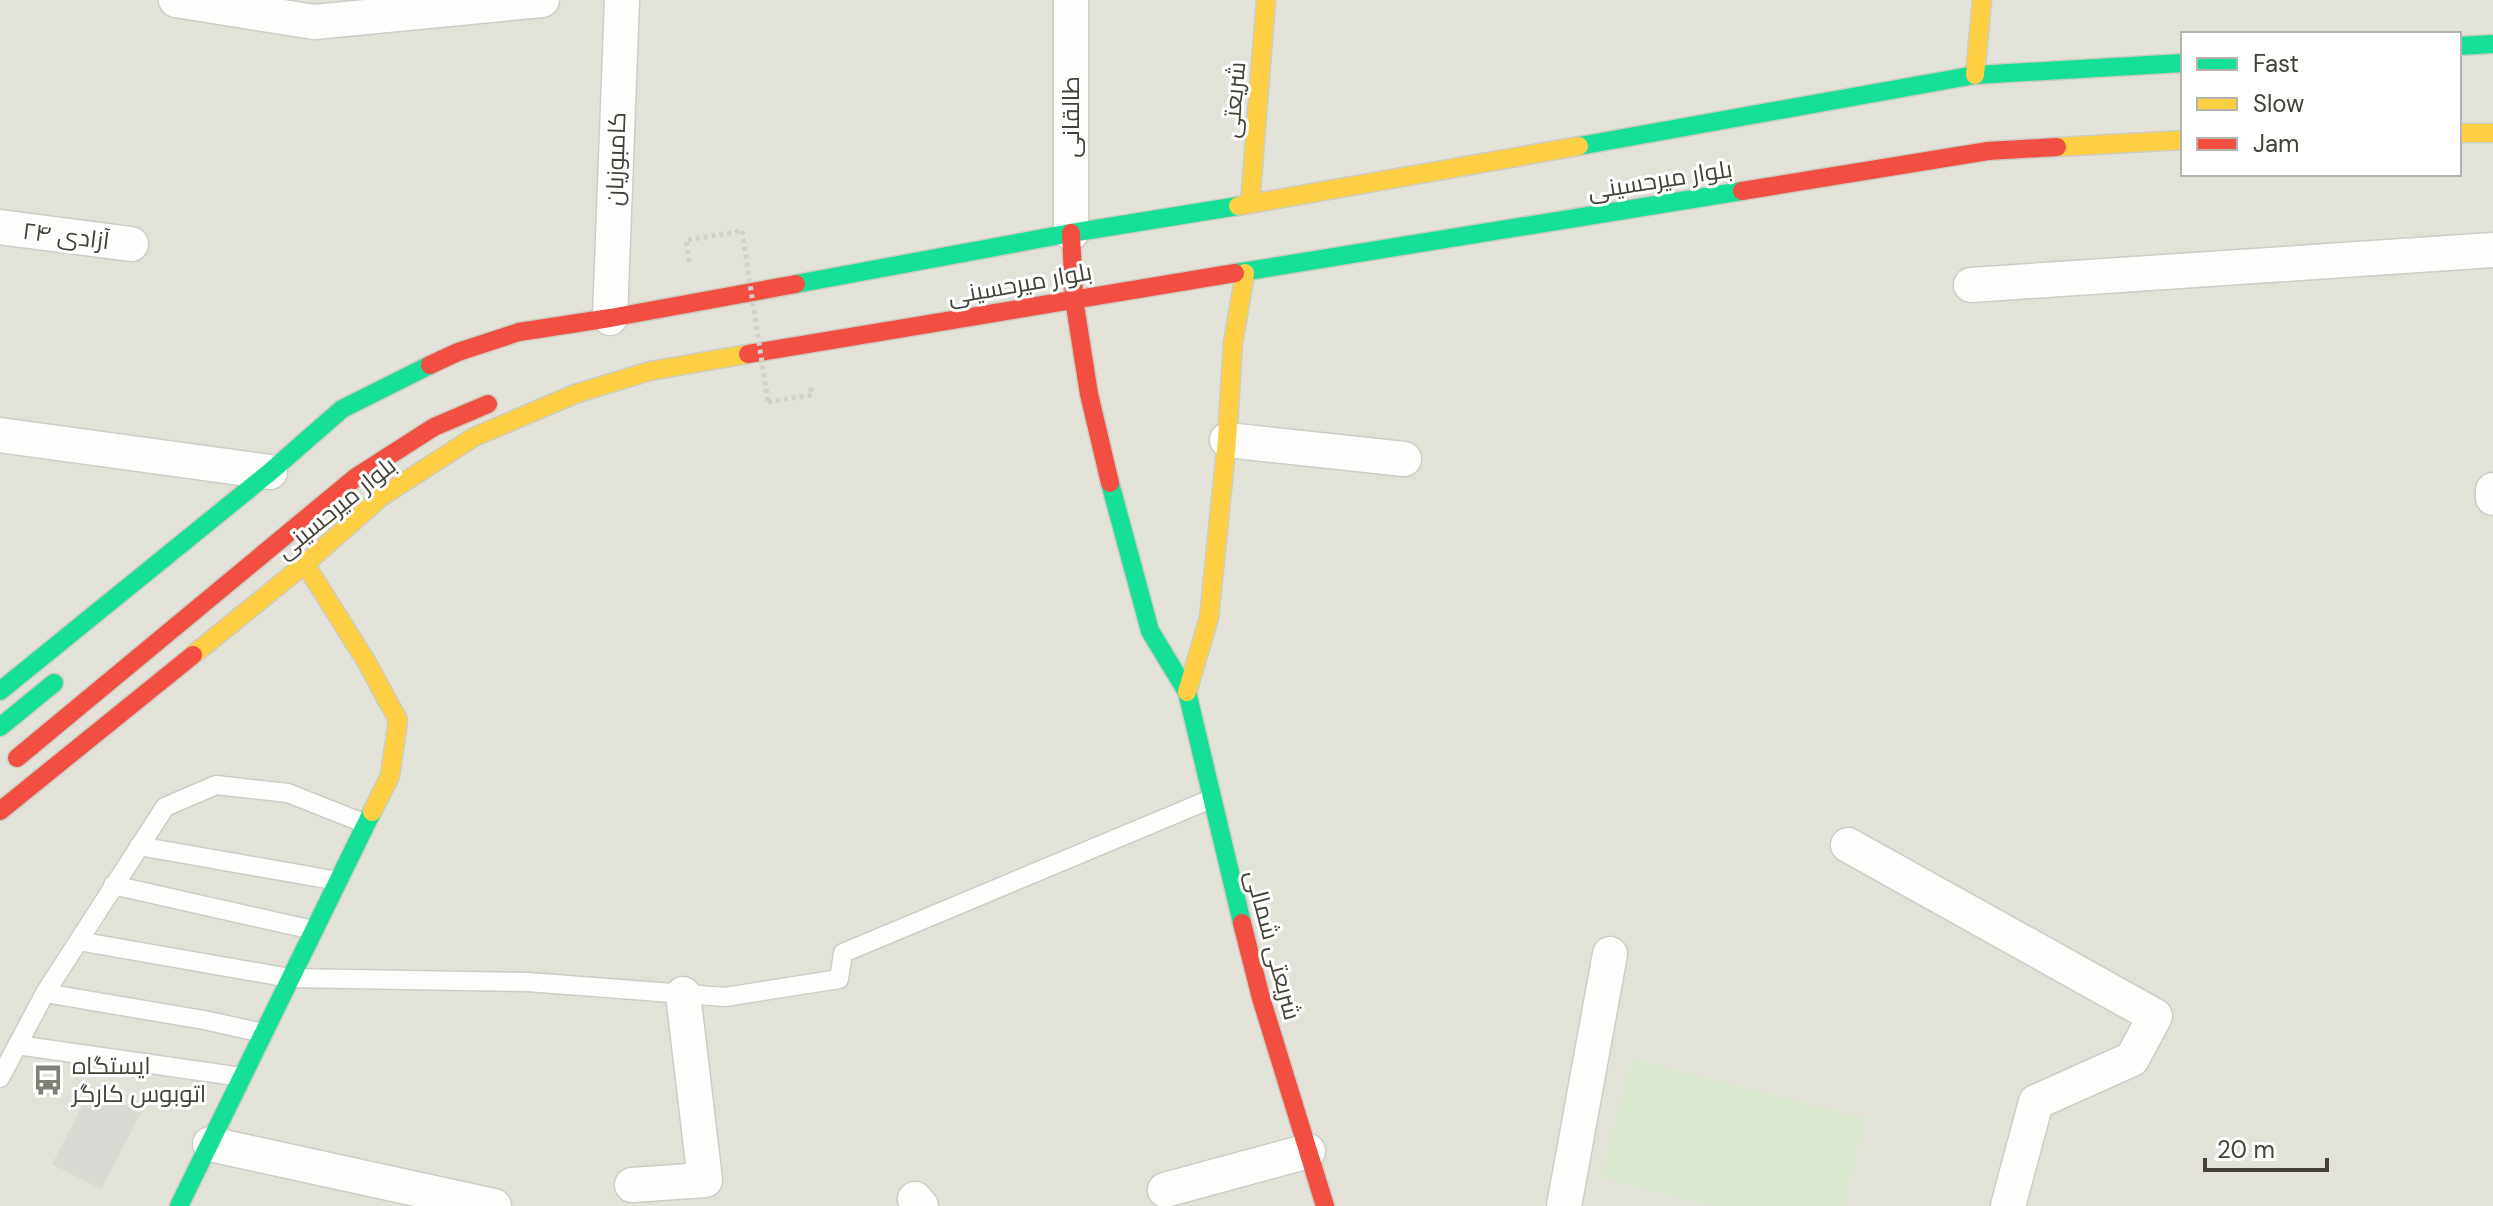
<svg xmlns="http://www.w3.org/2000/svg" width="2493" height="1206" font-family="'DM Sans',Cairo,sans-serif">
	<rect width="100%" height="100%" fill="#f0efea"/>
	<path fill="#e3e2d8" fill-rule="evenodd" d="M0,0h2493v1206h-2493zM2183,34h276v140h-276z"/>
	<path fill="#d8e7cd" d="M1632,1059l234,60 -23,87h-129l-113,-29z"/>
	<path fill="#d9d8d2" d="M92,1087l49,26 -40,76 -49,-25z"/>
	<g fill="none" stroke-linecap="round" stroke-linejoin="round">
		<g stroke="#cdcdc8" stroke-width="21">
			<path id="lane" d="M139,846l199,35
				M113,885l200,45
				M78,941l212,37 238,4 197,15 114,-18 4,-26 368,-154
				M45,993l159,27 59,13
				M17,1045l225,32
				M0,1078l45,-85 120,-186 51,-22 72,8 78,31"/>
		</g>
		<g stroke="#cdcdc8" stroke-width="37">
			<path id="street" d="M176,0l138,22 228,-22
				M0,227l131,17
				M1071,233v-233
				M1971,285l522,-35
				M610,318l12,-318
				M0,435l270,37
				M1227,440l177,19
				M2493,490v8
				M1848,845l307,171 -23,43 -96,43 -28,104
				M210,1144l284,62
				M632,1185l73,-5 -22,-186
				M1165,1190l143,-39
				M915,1199l6,7
				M1564,1206l46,-252"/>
		</g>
		<g stroke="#ccccc1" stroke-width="21">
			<path id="fast" d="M2459,46l34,-2
				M1579,146l396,-71 208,-12
				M1235,273l507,-82
				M796,284l275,-51 167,-27
				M1110,483l40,148 37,61 55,231
				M0,691l270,-219 72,-63 88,-44
				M0,727l54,-44
				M179,1206l193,-394"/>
		</g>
		<g stroke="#ccccc1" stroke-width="21">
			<path id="slow" d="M1975,75l7,-75
				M2459,133h34
				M2057,147l126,-7
				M1250,204l16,-204
				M1238,206l341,-60
				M305,564l61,97 32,59 -8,56 -18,36
				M193,655l112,-91 76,-67 93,-60 101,-43 75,-23 98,-17
				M1187,692l22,-74 18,-178 6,-97 12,-70"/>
		</g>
		<g stroke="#ccccc1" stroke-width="21">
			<path id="jam" d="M1742,191l246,-40 69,-4
				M1071,233l3,66 15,95 21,89
				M748,354l487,-81
				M430,365l28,-13 61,-20 91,-14 186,-34
				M17,758l339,-281 78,-50 54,-23
				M0,811l193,-156
				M1242,923l19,75 64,208"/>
		</g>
		<path stroke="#d0cfcb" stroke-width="5" stroke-dasharray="4 4" stroke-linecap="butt" d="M689,262l-3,-22 56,-9
			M768,402l44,-7 -2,-11"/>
		<use href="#lane" stroke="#fdfdfc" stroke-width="18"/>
		<use href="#street" stroke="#fdfdfc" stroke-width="34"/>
		<use href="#fast" stroke="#16e098" stroke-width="18"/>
		<use href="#slow" stroke="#ffcf43" stroke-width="18"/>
		<use href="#jam" stroke="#f24e42" stroke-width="18"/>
		<path stroke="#d0cfcb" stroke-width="5" stroke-dasharray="4 4" stroke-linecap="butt" d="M742,231l26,171"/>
	</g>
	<defs>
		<g id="bus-bare" transform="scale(2.4)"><path d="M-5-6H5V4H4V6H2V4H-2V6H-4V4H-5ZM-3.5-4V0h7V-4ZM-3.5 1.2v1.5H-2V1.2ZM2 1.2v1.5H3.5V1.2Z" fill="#807f76" stroke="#fff" stroke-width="2.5" paint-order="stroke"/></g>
	</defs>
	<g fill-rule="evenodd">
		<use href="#bus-bare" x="48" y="1080"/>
	</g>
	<g text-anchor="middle" stroke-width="6" stroke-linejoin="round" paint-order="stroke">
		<g font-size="24" fill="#444237" stroke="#fff">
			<text transform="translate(1234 100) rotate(-85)" y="8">شریعتی</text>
			<text transform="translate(1071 117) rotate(-90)" y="8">طالقانی</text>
			<text transform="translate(616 159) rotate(-88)" y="8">کامبوزیان</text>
			<text transform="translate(1660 180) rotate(-9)" y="8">بلوار میرحسینی</text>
			<text transform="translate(66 236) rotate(7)" y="8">آزادی ۲۴</text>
			<text transform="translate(1020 284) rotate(-10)" y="8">بلوار میرحسینی</text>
			<text transform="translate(336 508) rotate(-39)" y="8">بلوار میرحسینی</text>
			<text transform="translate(1273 945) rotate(75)" y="8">شریعتی شمالی</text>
		</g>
		<g font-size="24" fill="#444237" stroke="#fff" text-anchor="start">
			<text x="72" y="1074">ایستگاه<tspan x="72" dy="28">اتوبوس کارگر</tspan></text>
		</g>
	</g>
	<rect x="2181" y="32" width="280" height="144" fill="#ffffff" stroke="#b4b3af" stroke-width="2"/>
	<rect x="2197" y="58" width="40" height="12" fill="#16e098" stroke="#b4b3af" stroke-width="2"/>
	<text x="2253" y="72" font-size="24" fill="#444237">Fast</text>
	<rect x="2197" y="98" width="40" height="12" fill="#ffcf43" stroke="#b4b3af" stroke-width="2"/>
	<text x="2253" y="112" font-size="24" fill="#444237">Slow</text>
	<rect x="2197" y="138" width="40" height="12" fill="#f24e42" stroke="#b4b3af" stroke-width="2"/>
	<text x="2253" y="152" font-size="24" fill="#444237">Jam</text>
	<path d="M2205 1158v12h122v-12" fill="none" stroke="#444237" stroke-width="4"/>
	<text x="2217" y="1158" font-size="24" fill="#444237" stroke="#ffffff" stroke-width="6" paint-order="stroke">20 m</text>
</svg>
